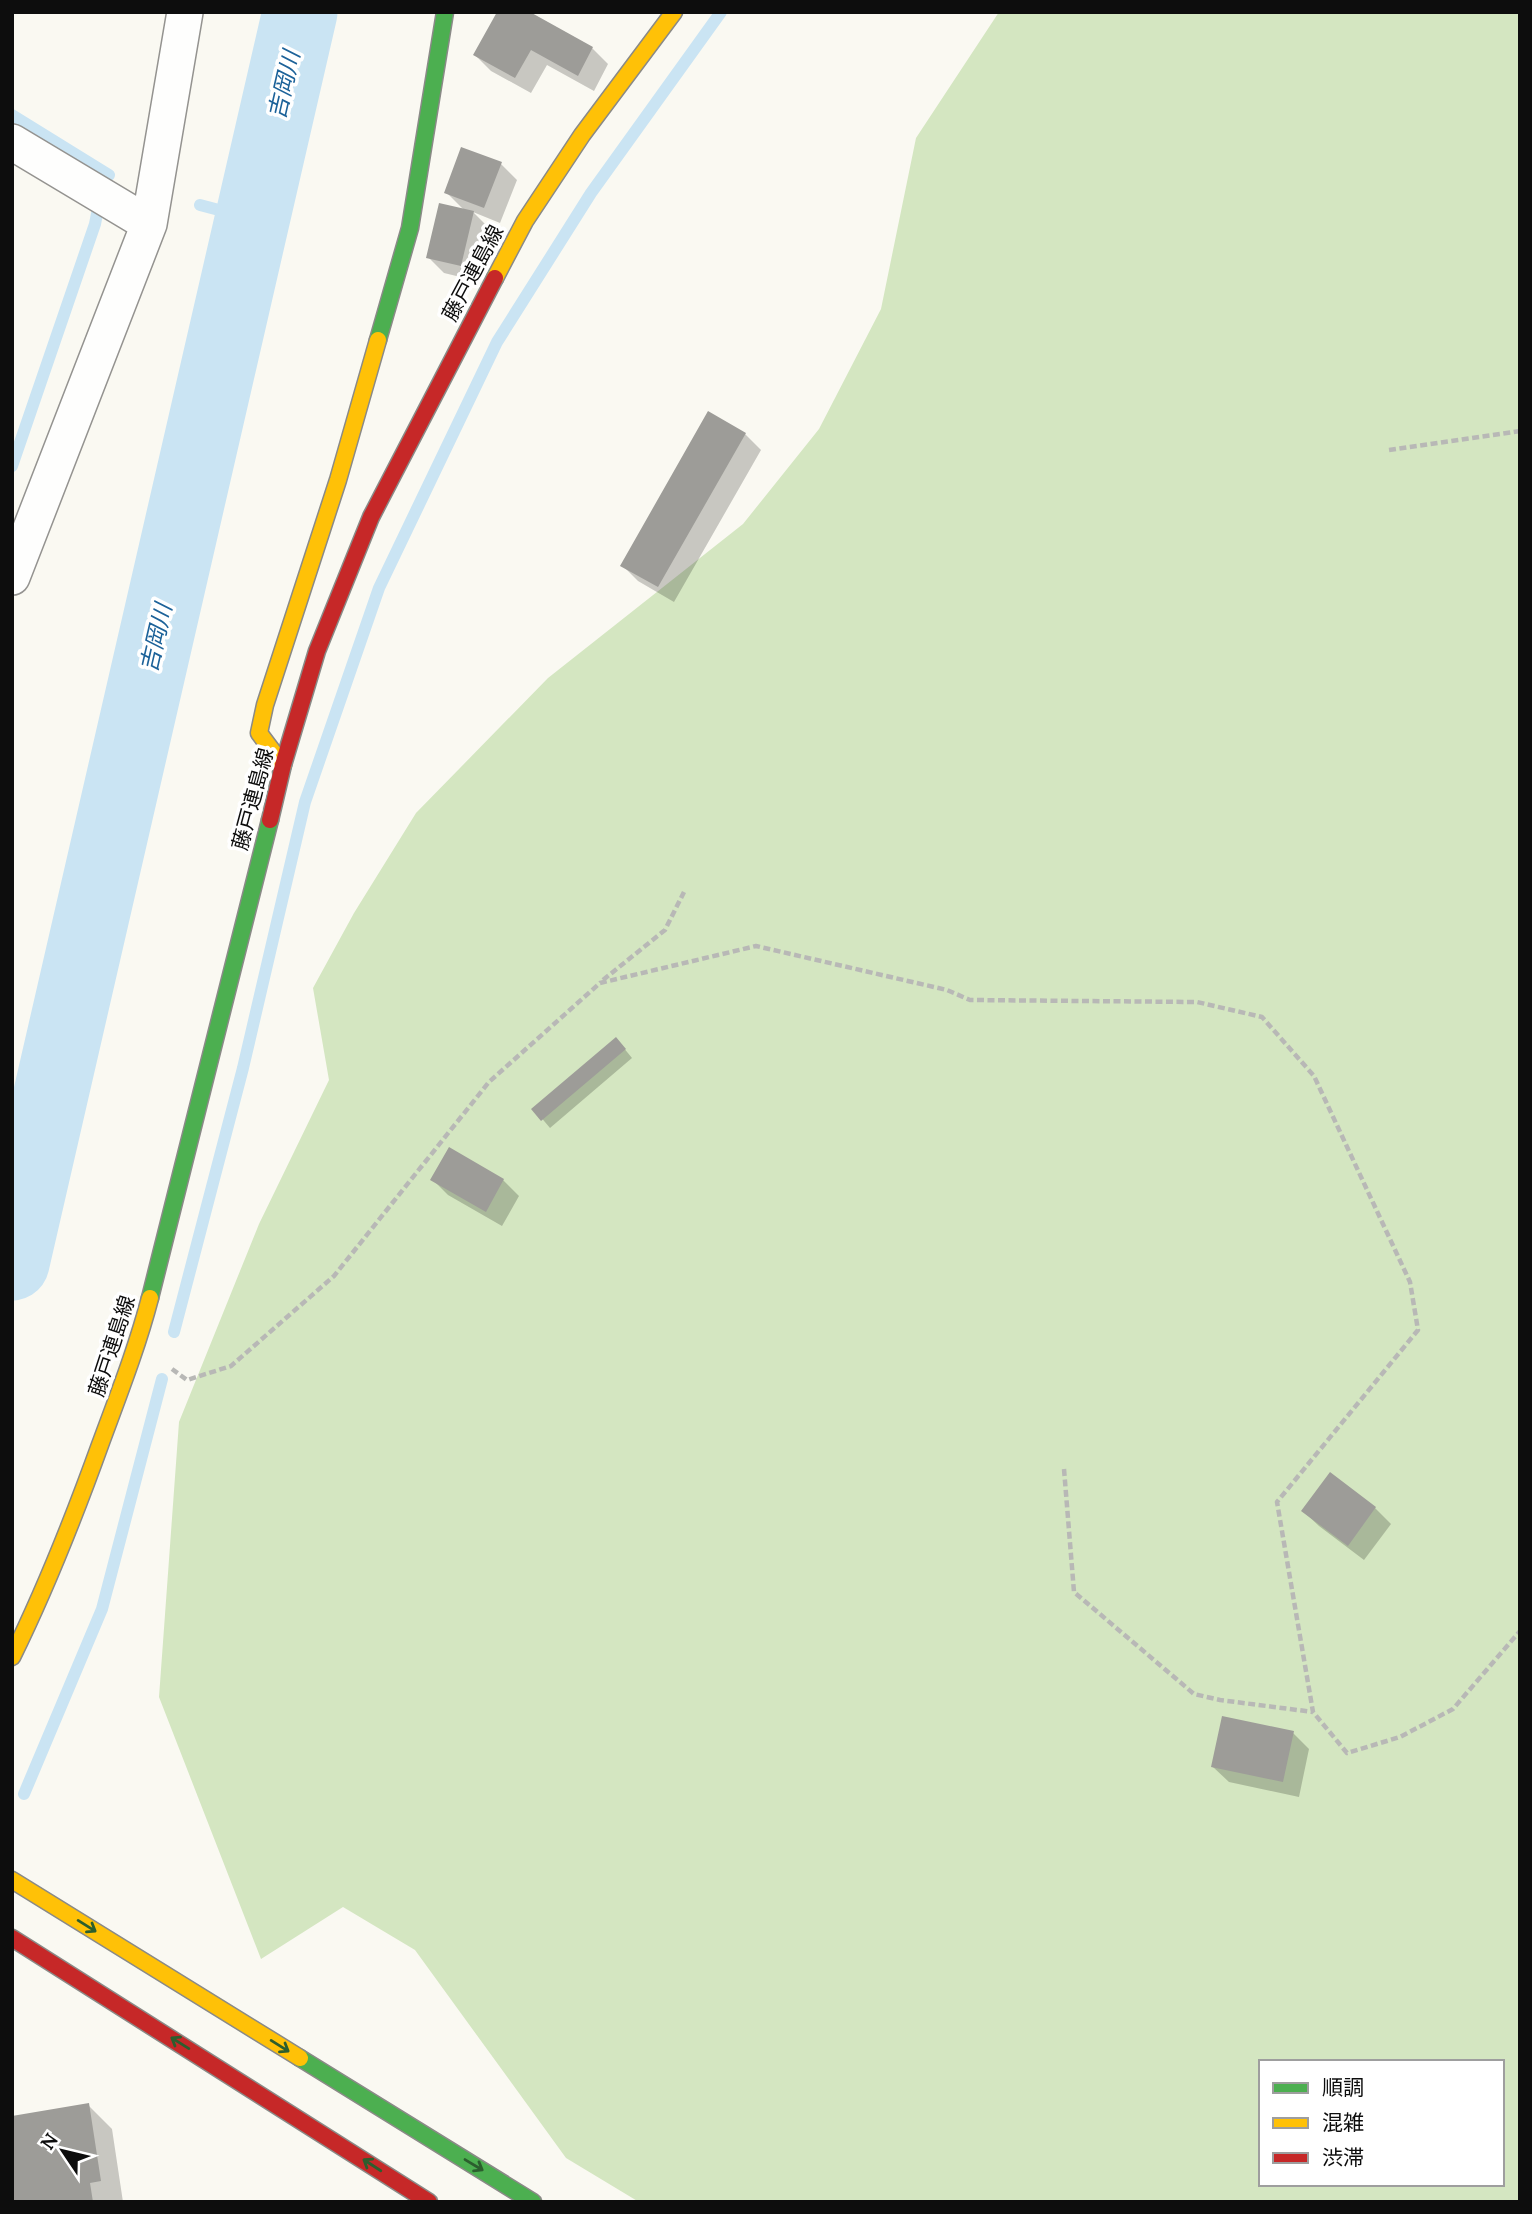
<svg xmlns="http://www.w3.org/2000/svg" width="1532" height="2214" font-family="Lora,'Noto Sans JP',serif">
	<rect width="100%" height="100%" fill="#faf9f2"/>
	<path fill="#d4e6c1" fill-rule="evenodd" d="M999,12h521v2190h-881l-73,-44 -151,-208 -72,-43 -82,52 -102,-262 20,-275 80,-198 70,-144 -16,-92 41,-75 62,-100 132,-135 195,-154 76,-95 62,-120 35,-171zM1261,2062h241v122h-241z"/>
	<path fill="#0003" d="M499,12l93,36 16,16 -14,27 -47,-26 -16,28 -40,-22 -16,-16z
		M501,164l16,16 -17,43 -27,-11 16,16 -12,53 -33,-8 -16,-16 36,-47 -18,-18z
		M745,434l16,16 -87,152 -36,-21 -16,-16z
		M623,1047l9,11 -82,70 -16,-19z
		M449,1150l54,30 16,16 -17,30 -54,-31 -16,-16z
		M1330,1475l45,33 16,16 -27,36 -45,-34 -16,-15z
		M1293,1733l16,16 -10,48 -70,-15 -16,-15z
		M88,2105l24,24 11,73h-111z"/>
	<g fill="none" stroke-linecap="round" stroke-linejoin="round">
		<path stroke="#cae4f3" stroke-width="12" d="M12,115l97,60
			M200,205l53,14
			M12,466l83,-242 10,-51
			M174,1332l69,-264 62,-266 74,-214 118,-246 94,-149 130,-181
			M24,1794l78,-185 60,-230"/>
		<path stroke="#cae4f3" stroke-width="75" d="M12,1263l288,-1251"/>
	</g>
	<path fill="#9d9c98" d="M497,12h33l63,35 -15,29 -47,-26 -16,28 -42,-23z
		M461,147l41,15 -18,46 -40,-15z
		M439,203l35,8 -13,55 -35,-8z
		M708,411l38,22 -88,154 -38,-21z
		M616,1037l10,12 -85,72 -10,-12z
		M449,1147l55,32 -18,33 -56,-32z
		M1330,1472l46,35 -28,39 -47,-35z
		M1222,1716l72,15 -11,51 -72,-15z
		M89,2103l12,78 -11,2 3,19h-81v-86z"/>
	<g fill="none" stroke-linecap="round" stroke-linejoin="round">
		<g stroke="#949390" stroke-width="38">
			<path id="street" d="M12,142l137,82
				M12,577l137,-353 36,-212"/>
		</g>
		<g stroke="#8a8a87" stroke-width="19">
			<path id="fast" d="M378,340l32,-112 35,-216
				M150,1298l120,-478
				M300,2058l233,144"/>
		</g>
		<g stroke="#8a8a87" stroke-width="19">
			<path id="slow" d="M495,278l30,-57 57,-86 92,-123
				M283,765l-24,-32 6,-28 73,-225 40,-140
				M12,1657c34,-69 62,-140 88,-212 18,-49 37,-97 50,-147
				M12,1880l288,178"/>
		</g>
		<g stroke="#8a8a87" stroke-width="19">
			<path id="jam" d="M270,820l13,-55 34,-114 54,-134 124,-239
				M12,1938l417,264"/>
		</g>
		<path stroke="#b8b8b6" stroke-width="4.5" stroke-dasharray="7 3.5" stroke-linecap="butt" d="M1389,450l131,-19
			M603,980l62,-50 19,-38
			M172,1369l15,11 44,-14 103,-90 155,-194 111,-99 156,-37 191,44 23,10 227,2 65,15 52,59 96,206 8,48 -141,172 36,210 34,41 53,-16 53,-28 67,-78
			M1064,1469l10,123 120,102 26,6 93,12"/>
		<use href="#street" stroke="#fefefd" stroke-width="35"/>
		<use href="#fast" stroke="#4caf50" stroke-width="16"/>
		<use href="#slow" stroke="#ffc107" stroke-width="16"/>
		<use href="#jam" stroke="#c62828" stroke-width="16"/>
	</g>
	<defs><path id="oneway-shaft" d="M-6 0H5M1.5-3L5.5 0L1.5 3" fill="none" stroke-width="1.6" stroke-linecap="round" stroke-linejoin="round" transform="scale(1.75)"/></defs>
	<g stroke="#2c5e2e">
		<use href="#oneway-shaft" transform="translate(87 1926) rotate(32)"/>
		<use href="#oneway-shaft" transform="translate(180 2043) rotate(-148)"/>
		<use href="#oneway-shaft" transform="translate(280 2046) rotate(32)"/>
		<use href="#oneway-shaft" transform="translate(372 2165) rotate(-147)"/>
		<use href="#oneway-shaft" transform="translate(474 2165) rotate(31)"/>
	</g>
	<g text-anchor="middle" stroke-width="7" stroke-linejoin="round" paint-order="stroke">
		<g font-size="21" fill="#0d0d0d" stroke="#fff">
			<text transform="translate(473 273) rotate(-62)" y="7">藤戸連島線</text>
			<text transform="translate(253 799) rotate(-75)" y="7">藤戸連島線</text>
			<text transform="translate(112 1346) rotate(-72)" y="7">藤戸連島線</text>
		</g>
		<g font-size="23" font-style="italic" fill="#1c6299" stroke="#fff">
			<text transform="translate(284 85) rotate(-77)" y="8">吉岡川</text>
			<text transform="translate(156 638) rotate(-77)" y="8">吉岡川</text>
		</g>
	</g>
	<rect width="1532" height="2214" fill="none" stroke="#0d0d0d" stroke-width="28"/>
	<rect x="1259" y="2060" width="245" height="126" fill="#ffffff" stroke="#9e9e9e" stroke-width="2"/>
	<rect x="1273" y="2083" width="35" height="10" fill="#4caf50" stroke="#9e9e9e" stroke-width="2"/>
	<text x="1322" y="2095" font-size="21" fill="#0d0d0d">順調</text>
	<rect x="1273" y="2118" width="35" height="10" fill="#ffc107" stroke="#9e9e9e" stroke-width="2"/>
	<text x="1322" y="2130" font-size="21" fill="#0d0d0d">混雑</text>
	<rect x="1273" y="2153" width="35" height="10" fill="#c62828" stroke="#9e9e9e" stroke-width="2"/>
	<text x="1322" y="2165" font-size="21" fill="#0d0d0d">渋滞</text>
	<g transform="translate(63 2151) rotate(305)" stroke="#ffffff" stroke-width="5" paint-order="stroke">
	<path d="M0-5L12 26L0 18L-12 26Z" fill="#0d0d0d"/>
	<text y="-10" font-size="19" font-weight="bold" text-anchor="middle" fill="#0d0d0d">N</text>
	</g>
</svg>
